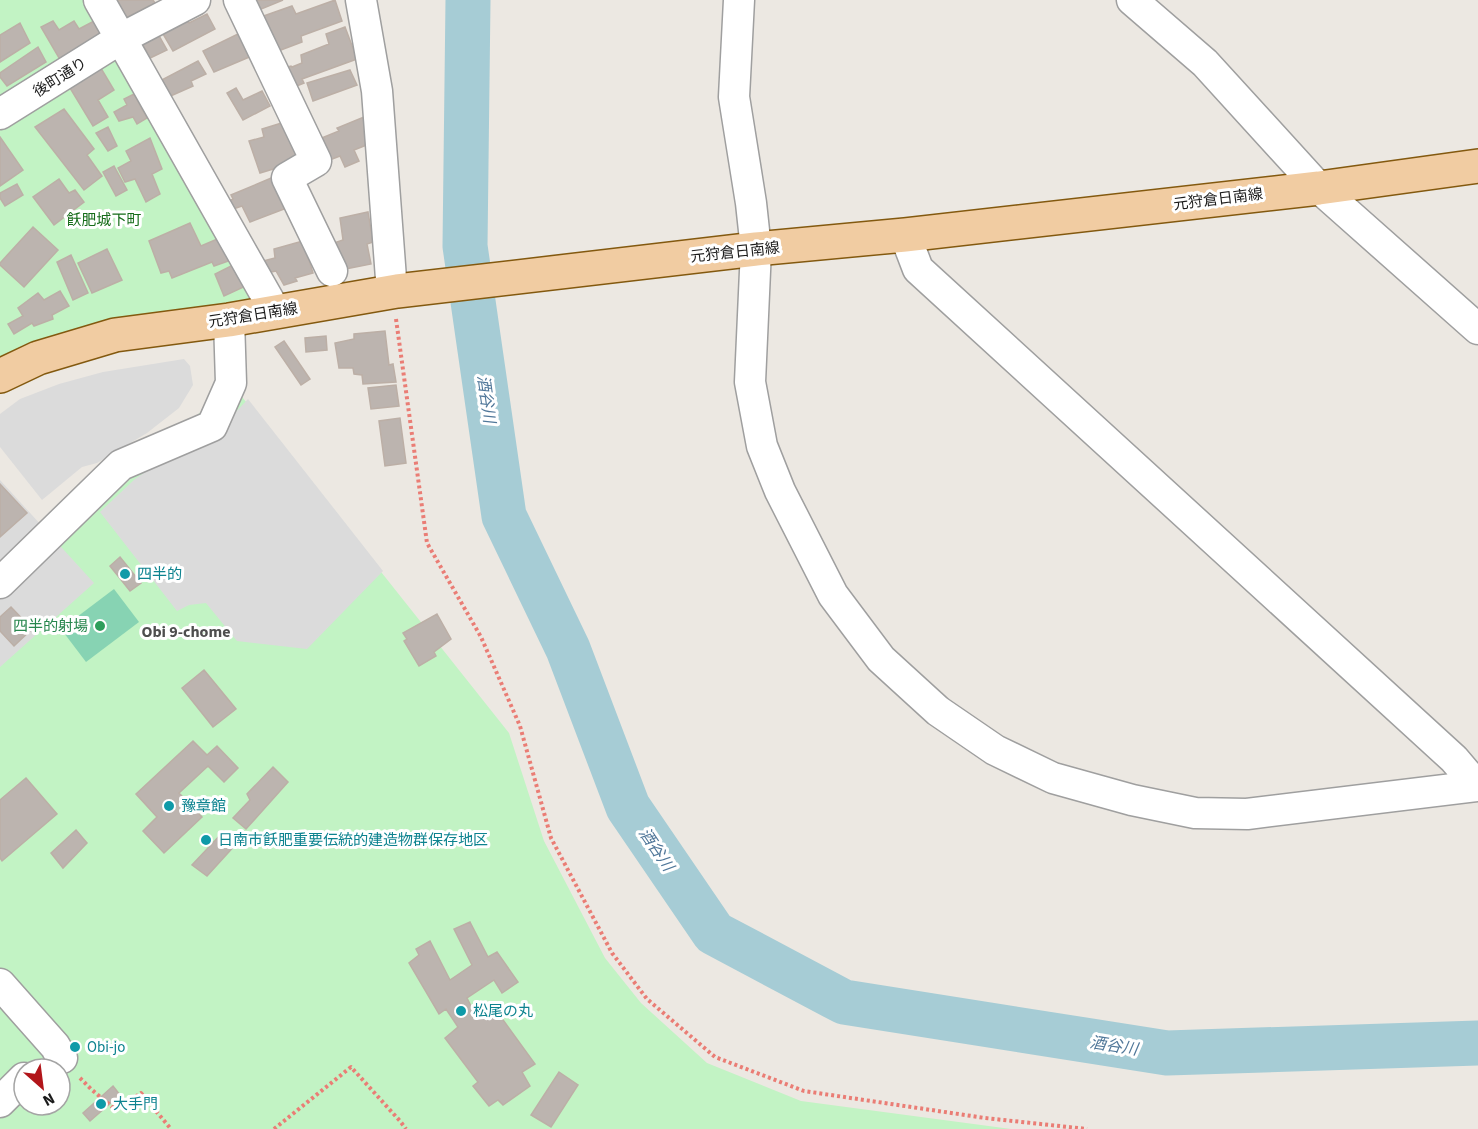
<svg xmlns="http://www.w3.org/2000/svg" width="1478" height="1129" font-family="'Source Sans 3','Noto Sans JP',sans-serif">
	<rect width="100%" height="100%" fill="#ece8e2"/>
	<path fill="#c2f3c4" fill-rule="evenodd" d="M0,0h102l164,295 -243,50 -23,15z
		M231,383l278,350 35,108 61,117 36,45 66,60 94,38 210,28h-1011v-526zM24,1069h36v36h-36z"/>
	<path fill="#87d3b3" d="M114,589l25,33 -53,40 -25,-33z"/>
	<path fill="#dbdbdb" d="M184,359l6,7 3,19 -14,23 -32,25 -50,30 -15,4 -40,33 -42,-53v-33l20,-15 39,-15 44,-12z
		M248,399l135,172 -76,78 -70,-8 -31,-38 -17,2 -12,6 -77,-99 35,-33 22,-15 57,-29z
		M0,480l94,103 -94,84z"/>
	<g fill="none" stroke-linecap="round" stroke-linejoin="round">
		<path stroke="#a6ccd5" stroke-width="45" d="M468,0l-3,246 39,270 64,133 60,158 86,126 130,69 323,51 311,-10"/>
	</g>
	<path fill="#bcb4af" stroke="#bcafa6" stroke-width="1.5" d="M115,0h38l2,3 -31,16z
		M249,0h34l-29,12z
		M335,0l7,21 -41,15 1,6 -29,11 -15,-35 34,-12 4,8z
		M207,14l8,15 -42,22 -14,-24 26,-11 4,7z
		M53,21l6,9 15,-9 5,8 15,-8 11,20 -43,22 -21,-36z
		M20,23l10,20 -30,19v-27z
		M345,27l12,32 -55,20 2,4 -15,6 -9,-20 11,-3 1,1 10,-4 -1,-8 28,-11 -3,-10z
		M244,31l10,24 -40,17 -11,-21z
		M157,32l10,18 -23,11 -3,-5 6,-4 -6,-10z
		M38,47l8,15 -39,24 -7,-9v-4z
		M198,61l8,13 -15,7 2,5 -27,12 -10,-15z
		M99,65l15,25 -16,10 10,17 -15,9 -26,-43z
		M350,70l7,15 -44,16 -6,-18z
		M236,88l7,12 19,-9 8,15 -27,14 -16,-27z
		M134,94l13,24 -10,6 -4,-7 -14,4 -5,-9 13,-7 -3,-6z
		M64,109l30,40 -7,6 15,21 -18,14 -49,-63z
		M364,117l10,25 -20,8 5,11 -14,6 -5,-11 -13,5 -10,-21 22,-9 -2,-3z
		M285,122l18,38 -43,13 -11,-32 15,-4 -2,-8z
		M108,127l9,19 -9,5 -12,-18z
		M0,137l23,33 -23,16z
		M150,138l12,31 -10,5 8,20 -14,8 -11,-23 -10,3 -7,-14 13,-7 -5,-10z
		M114,166l13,24 -11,6 -13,-24z
		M276,176l12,22 -6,4 2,7 -34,13 -8,-16 -12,4 -5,-7 8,-4 -2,-4z
		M59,179l10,14 6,-3 9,12 -30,23 -21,-28z
		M17,184l6,11 -18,11 -5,-8v-5z
		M368,212l5,30 -6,2 4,20 -31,6 -6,-27 9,-3 -3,-22z
		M190,223l11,23 21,-9 9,23 -17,6 -2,-4 -40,16 -3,-7 -8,2 -12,-32z
		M33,227l25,23 -34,37 -24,-22v-2z
		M303,241l10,32 -18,5 2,3 -13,4 -8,-14 -10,2 -3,-12 12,-3 -1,-9z
		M107,249l15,31 -30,13 -14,-30z
		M71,255l17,38 -15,7 -16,-38z
		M237,263l11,22 -24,11 -9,-22z
		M60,291l9,15 -17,9 1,4 -19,7 -2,-3 -18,11 -6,-10 15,-8 -5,-8 20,-15 6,7z
		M385,331l4,34 4,-1 3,18 -33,2 -1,-9 -8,-1 -1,-6h-14l-4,-25 19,-4v-5z
		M326,336l1,14 -21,2 -1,-14z
		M284,341l26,38 -9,6 -26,-38z
		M396,385l3,21 -28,3 -3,-21z
		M400,418l6,45 -21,3 -6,-45z
		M0,484l27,29 -27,24z
		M120,557l21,26 -11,8 -20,-25z
		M11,607l21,22 -18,17 -14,-15v-14z
		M437,614l14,25 -17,13 2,4 -17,10 -15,-25 3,-2 -4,-6z
		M204,670l32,39 -23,18 -31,-39z
		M193,741l14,14 10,-9 21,22 -14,14 -16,-16 -29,27 23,24 -38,36 -21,-22 14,-14 -21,-23z
		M273,767l15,15 -42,47 -13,-11 17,-18 -3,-6z
		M26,778l31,36 -55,47 -2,-3v-58z
		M76,830l11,13 -24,25 -12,-15z
		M224,831l13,12 -30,33 -15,-11z
		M470,922l18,35 9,-5 21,30 -16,11 -8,-13 -27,18 9,18 17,-10 42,58 -13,8 8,14 -27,19 -5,-5 -9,6 -16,-20 5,-4 -33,-44 13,-11 -12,-18 -7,5 -30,-51 10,-8 -3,-6 14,-8 20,39 22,-15 -18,-36z
		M559,1072l19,13 -27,42 -20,-12z
		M113,1086l7,9 -30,26 -7,-8z"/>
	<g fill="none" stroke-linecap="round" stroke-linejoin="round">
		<g stroke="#9f9f9f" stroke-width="33">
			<path id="minor" d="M99,0l176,311
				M239,0l77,161 -29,17 45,93
				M361,0l16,91 15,201
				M739,0l-5,97 17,106 5,46 -6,133 12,64 18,45 53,104 48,64 57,52 57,39 58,28 79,22 63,13 52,1 231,-28
				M1132,0l73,63 114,125 159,141
				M0,114l120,-75 75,-39
				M905,235l13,34 536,490 23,27
				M0,583l121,-118 91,-39 19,-43 -2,-63
				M0,984l55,62 7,12
				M0,1102l24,-24"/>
		</g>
		<g stroke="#83590f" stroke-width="36">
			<path id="major" d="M0,376l38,-18 77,-23 114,-15 168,-29 359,-42 149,-14 414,-47 159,-22"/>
		</g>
		<path stroke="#ea7d75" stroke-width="4" stroke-dasharray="3 3" stroke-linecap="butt" d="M396,319l31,224 54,94 39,89 31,112 61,115 35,46 68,58 89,34 181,27 102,11
			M80,1078l12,12 24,20 25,-17 30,36
			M274,1129l77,-62 49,54 6,8"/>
		<use href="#minor" stroke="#fff" stroke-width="30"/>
		<use href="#major" stroke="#f1cca2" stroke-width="33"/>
	</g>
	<g fill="#0f9aa8" stroke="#fff" stroke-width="2">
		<circle cx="125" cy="574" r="6"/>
		<circle cx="169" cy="806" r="6"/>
		<circle cx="206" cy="840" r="6"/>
		<circle cx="461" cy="1011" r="6"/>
		<circle cx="75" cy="1047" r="6"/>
		<circle cx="101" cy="1104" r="6"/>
	</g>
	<circle fill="#2e9e5b" stroke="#fff" stroke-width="2" cx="100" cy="626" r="6"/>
	<g text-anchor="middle" stroke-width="6" stroke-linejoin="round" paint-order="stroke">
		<g font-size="15" fill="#1b1b1b" stroke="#fff">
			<text transform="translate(60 77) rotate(-32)" y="5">後町通り</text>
			<text transform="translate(1218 199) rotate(-7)" y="5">元狩倉日南線</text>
			<text transform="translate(735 252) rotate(-6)" y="5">元狩倉日南線</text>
			<text transform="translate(253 315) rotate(-9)" y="5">元狩倉日南線</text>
		</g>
		<g font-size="15" fill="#166c1a" stroke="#fff">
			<text x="104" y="225">飫肥城下町</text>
		</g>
		<g font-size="15" fill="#0d838f" stroke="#fff" text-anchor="start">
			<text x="137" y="579">四半的</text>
			<text x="181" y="811">豫章館</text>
			<text x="218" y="845">日南市飫肥重要伝統的建造物群保存地区</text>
			<text x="473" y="1016">松尾の丸</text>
			<text x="87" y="1052">Obi-jo</text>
			<text x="113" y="1109">大手門</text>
		</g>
		<g font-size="15" fill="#27864d" stroke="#fff" text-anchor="end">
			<text x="88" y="631">四半的射場</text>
		</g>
		<g font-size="16" font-style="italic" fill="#507799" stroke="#fff">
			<text transform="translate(487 399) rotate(82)" y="6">酒谷川</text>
			<text transform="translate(657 849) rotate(56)" y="6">酒谷川</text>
			<text transform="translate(1114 1045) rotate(9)" y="6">酒谷川</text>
		</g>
		<g font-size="16" font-weight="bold" fill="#4e4e4e" stroke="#fff">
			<text x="186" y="637">Obi 9-chome</text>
		</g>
	</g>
	<g transform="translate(42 1087) rotate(152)"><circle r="28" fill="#ffffff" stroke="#a4a4a4" stroke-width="1.5"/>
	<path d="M0-4.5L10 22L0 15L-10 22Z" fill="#b2151a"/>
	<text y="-9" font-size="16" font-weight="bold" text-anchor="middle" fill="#1b1b1b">N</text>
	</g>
</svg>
